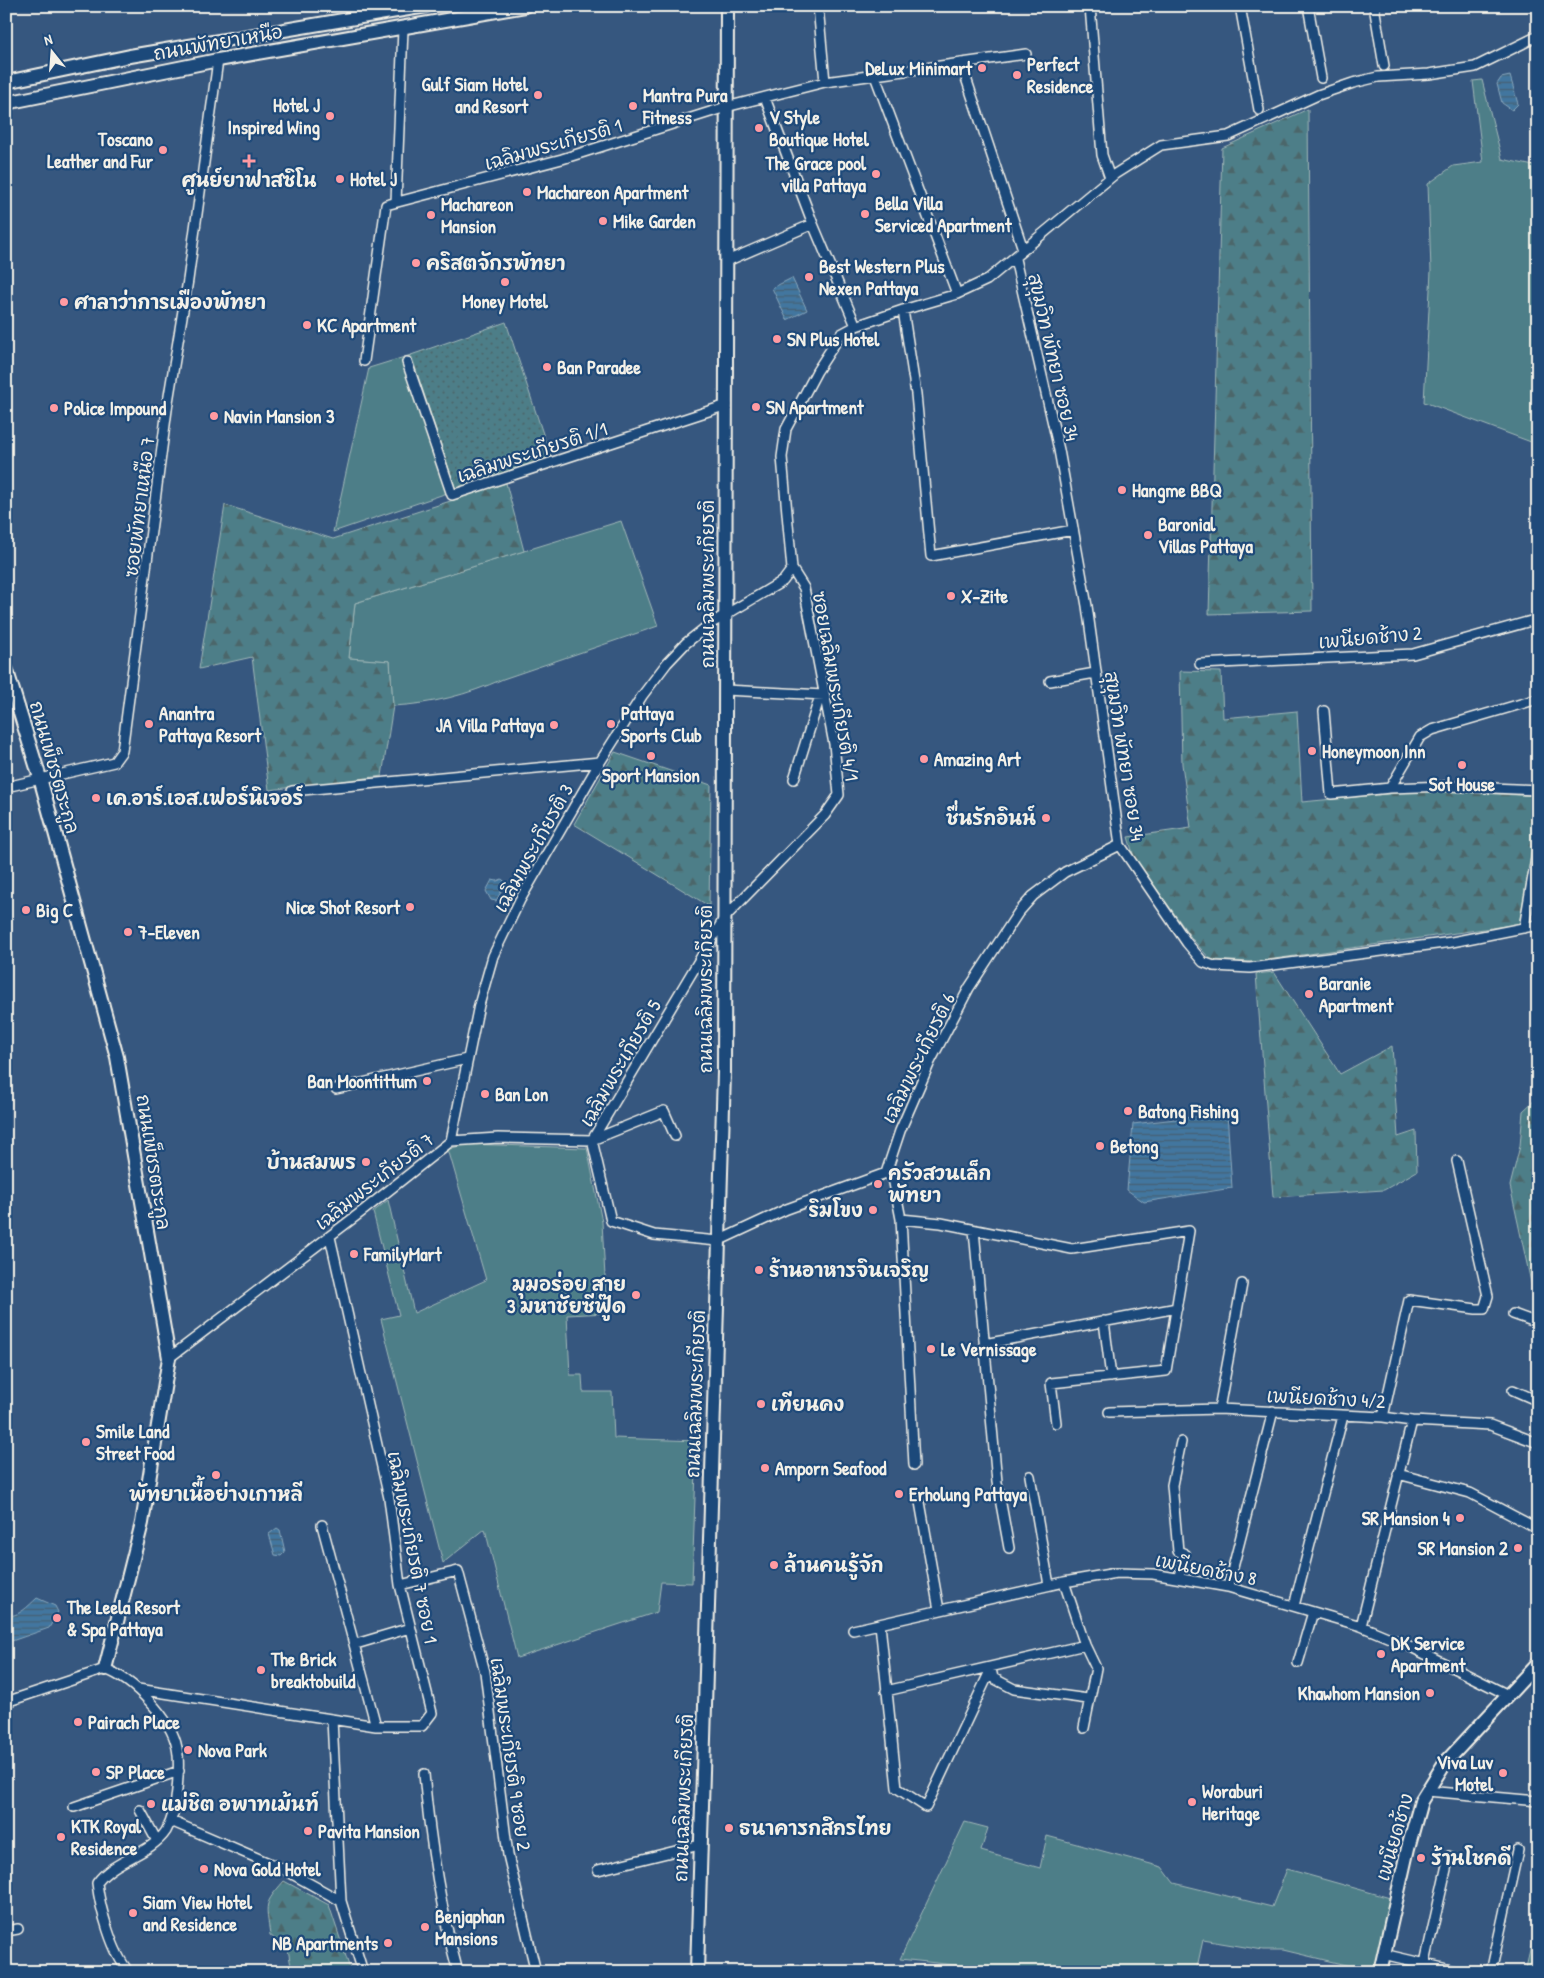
<svg xmlns="http://www.w3.org/2000/svg" width="1544" height="1978" font-family="'Patrick Hand','Playpen Sans Thai',sans-serif">
	<defs>
		<pattern id="forest-firs" width="22" height="20" patternUnits="userSpaceOnUse" patternTransform="scale(1.25)"><rect width="22" height="20" fill="#4e7e88"/><path d="M5 1l3.5 6h-7zM16 11l3.5 6h-7z" fill="#4c666a"/></pattern>
		<pattern id="park-dots" width="8" height="8" patternUnits="userSpaceOnUse" patternTransform="scale(1.25)"><rect width="8" height="8" fill="#4e7e88"/><path d="M2 2h.1M6 6h.1" fill="none" stroke="#4c666a" stroke-width="1.8" stroke-linecap="round"/></pattern>
		<pattern id="water-rules" width="6" height="5" patternUnits="userSpaceOnUse" patternTransform="scale(1.25)"><rect width="6" height="5" fill="#42769f"/><path d="M0 2.5h6" fill="none" stroke="#465f72"/></pattern>
	</defs>
	<rect width="100%" height="100%" fill="#36577f"/>
	<filter id="ink" filterUnits="userSpaceOnUse"><feTurbulence type="fractalNoise" baseFrequency=".02" numOctaves="2"/><feDisplacementMap in="SourceGraphic" scale="10" xChannelSelector="R" yChannelSelector="G"/><feConvolveMatrix kernelMatrix="1 2 1 2 8 2 1 2 1" color-interpolation-filters="sRGB"/></filter>
	<g filter="url(#ink)">
		<path fill="#4e7e88" stroke="#a1b8b8" d="M1482,80l20,79 36,8v258l-7,17 -107,-40 7,-131 -3,-87 25,-18 30,-4 -10,-81z
			M411,355l45,135 -123,42 36,-164z
			M621,521l37,105 -155,53c-36,16 -71,25 -110,27l-3,-45 -41,-3 6,-55z
			M467,1144l120,4 15,74 5,91 -40,2 3,60h12l1,17h29l2,46 83,3 -5,142 -31,-1 -4,30 -140,46 -32,-129 -42,34 -62,-244 18,-4 -26,-103 15,-12 26,113 72,-33 -38,-131z
			M965,1822l23,6 -7,23 59,17 7,-32 115,31 12,16 98,24 15,-38 103,29 -15,74 -92,-22h-20l-60,-10 -7,32h-178l-118,-13z"/>
		<path fill="url(#forest-firs)" stroke="#a1b8b8" d="M1308,109l4,502 -103,3 13,-466z
			M506,483l18,68 -169,52 -6,55 41,3 3,45 -11,70 -113,14 -17,-133 -53,12 26,-164 108,34z
			M1180,671l41,1 2,46 74,-7 5,91 126,-12 110,6v26l-19,102 -266,38 -42,-2 -18,-20 -59,-83 -6,-20 63,-9 -9,-64z
			M615,752l96,33 -2,121 -135,-82z
			M1274,972l66,102 52,-28 6,91 18,-6 1,40 -33,19 -111,7 -17,-223z
			M1538,1097v193l-6,-3 -22,-101 10,-40 3,-35z
			M284,1881l45,24 22,67h-59l-4,-23 -18,-14c-4,-32 -7,-30 14,-54z
			M1538,1917v55h-13z"/>
		<path fill="url(#park-dots)" stroke="#a1b8b8" d="M506,322l45,136 -95,32 -45,-135z"/>
		<path fill="url(#water-rules)" stroke="#89a7bc" d="M1510,76l8,28 -6,6 -10,-7 -5,-19 4,-6z
			M792,278l15,32 -20,10 -15,-32z
			M502,879l4,4 -10,18 -5,-1 -5,-9 6,-11 5,1z
			M1227,1113l5,75 -88,14 -17,-12 6,-66z
			M277,1528l3,2 5,22 -4,4 -6,-1 -6,-21z
			M37,1598l18,8 3,6 -9,16 -43,15v-27c13,1 22,-10 31,-18z"/>
		<g fill="none" stroke-linecap="round" stroke-linejoin="round">
			<g stroke="#f4f1e8" stroke-width="12">
				<path id="street" d="M818,6l7,76
					M1090,6l12,149 8,23
					M1240,6l19,104
					M1308,6l13,72
					M1374,6l10,60
					M961,63l62,186
					M875,76l82,218
					M765,98l48,126 43,102
					M396,202l7,-173
					M1015,259l44,191 28,156 33,239 67,98 16,19 11,4 36,2 202,-26 86,-17
					M727,261l86,-37
					M903,310l13,84 15,162 142,-26
					M364,361l22,-156 176,-46 164,-52 99,-25 201,-28
					M407,362l45,133 275,-90
					M1200,664l213,-10 125,-35
					M1050,681l45,-8
					M725,690l99,5
					M1324,711l7,83 59,-6 57,-2 91,4
					M794,779l26,-83
					M6,787l108,-25 8,-11 46,-349 20,-122 30,-220
					M1390,788l30,-51 12,-7 106,-31
					M292,791l308,-29
					M1524,928l14,-81
					M336,1089l131,-30
					M675,1136l-11,-25 -72,29 133,-223 100,-102 14,-20 -5,-51 -30,-156 -12,-19
					M451,1141l28,-136 14,-49 27,-56 80,-138 42,-66 25,-33 19,-20 24,-19 73,-43 9,-12 -10,-112 4,-28 31,-58 24,-37 15,-8 47,-16 54,-16 30,-14 128,-106 46,-29 67,-9 90,-41 35,-12 25,-6 51,-3 46,-7 63,-31
					M886,1173l7,5 8,41 13,246
					M901,1219l40,4 131,26 117,-18 -23,140 -115,12 5,40
					M974,1230l23,252 12,66
					M1513,1314l25,9
					M1104,1321l7,56
					M984,1344l193,-36
					M169,1358l195,-148 87,-69 47,-3 94,2 19,81 43,14 64,6 69,-32 99,-36 14,-42 30,-69 39,-74 49,-75 15,-17 32,-24 55,-27
					M1513,1390l25,11
					M1219,1409l23,-125
					M1109,1412l110,-3 164,8 29,4 78,4 48,18
					M1383,1417l26,-117 67,9h8l4,-13 -31,-135
					M1398,1474l72,19 68,36
					M1030,1476l19,109
					M920,1502l19,108
					M322,1525l54,201
					M1179,1576l6,-22 -7,-3 -6,-66 9,-43
					M1064,1582l21,63 11,23 -12,60
					M400,1585l58,-14 27,101 23,183 28,117
					M1228,1587l45,-176
					M1294,1606l49,-190
					M880,1624l17,164 29,19 65,-138
					M1361,1626l51,-205
					M853,1630l211,-48 52,-9 37,1 75,13 133,39 48,20 99,49
					M356,1644l54,-16
					M1298,1663l15,-51
					M991,1669l2,9 21,11 74,10
					M138,1689l238,37h46l10,-13 -32,-128 -11,-87 -59,-261
					M886,1691l199,-46
					M6,1702l99,-33c28,10 67,50 72,79 3,14 1,29 0,42 -1,13 -4,29 -11,41 -16,24 -52,28 -69,52 3,25 15,70 32,89
					M332,1719l9,182 22,71
					M424,1774c6,67 16,133 34,198
					M1427,1791l111,10
					M74,1807l105,-36
					M140,1810l17,31
					M171,1821l114,49 56,31
					M598,1870l102,-25
					M6,1931l12,-2
					M1383,1954l77,18
					M1425,1963l24,-107
					M791,1970l28,2
					M1491,1972l27,-122"/>
			</g>
			<g stroke="#f4f1e8" stroke-width="16">
				<path id="secondary" d="M6,82l124,-26 296,-50
					M6,103l212,-43 307,-54
					M6,668l34,110 77,279 52,301 -27,165 -37,146
					M697,1972l27,-899 3,-1067
					M1380,1972l28,-124 13,-47 23,-37 94,-101"/>
			</g>
			<use href="#street" stroke="#1f4a7a" stroke-width="9"/>
			<use href="#secondary" stroke="#1f4a7a" stroke-width="12"/>
		</g>
	</g>
	<g fill="#ff9aa2" stroke="#1f4a7a" stroke-width="2">
		<circle cx="982" cy="68" r="5"/>
		<circle cx="1017" cy="75" r="5"/>
		<circle cx="538" cy="95" r="5"/>
		<circle cx="633" cy="106" r="5"/>
		<circle cx="330" cy="116" r="5"/>
		<circle cx="759" cy="128" r="5"/>
		<circle cx="163" cy="150" r="5"/>
		<path d="M246.5 153.5h5v5h5v5h-5v5h-5v-5h-5v-5h5z"/>
		<circle cx="876" cy="174" r="5"/>
		<circle cx="340" cy="179" r="5"/>
		<circle cx="527" cy="192" r="5"/>
		<circle cx="865" cy="214" r="5"/>
		<circle cx="431" cy="215" r="5"/>
		<circle cx="603" cy="221" r="5"/>
		<circle cx="416" cy="263" r="5"/>
		<circle cx="809" cy="277" r="5"/>
		<circle cx="505" cy="282" r="5"/>
		<circle cx="64" cy="302" r="5"/>
		<circle cx="307" cy="325" r="5"/>
		<circle cx="777" cy="339" r="5"/>
		<circle cx="547" cy="367" r="5"/>
		<circle cx="756" cy="407" r="5"/>
		<circle cx="54" cy="408" r="5"/>
		<circle cx="214" cy="416" r="5"/>
		<circle cx="1122" cy="490" r="5"/>
		<circle cx="1148" cy="535" r="5"/>
		<circle cx="951" cy="596" r="5"/>
		<circle cx="149" cy="724" r="5"/>
		<circle cx="611" cy="724" r="5"/>
		<circle cx="554" cy="725" r="5"/>
		<circle cx="1312" cy="751" r="5"/>
		<circle cx="651" cy="756" r="5"/>
		<circle cx="924" cy="759" r="5"/>
		<circle cx="1462" cy="765" r="5"/>
		<circle cx="96" cy="798" r="5"/>
		<circle cx="1046" cy="818" r="5"/>
		<circle cx="410" cy="907" r="5"/>
		<circle cx="26" cy="910" r="5"/>
		<circle cx="128" cy="932" r="5"/>
		<circle cx="1309" cy="994" r="5"/>
		<circle cx="427" cy="1081" r="5"/>
		<circle cx="485" cy="1094" r="5"/>
		<circle cx="1128" cy="1111" r="5"/>
		<circle cx="1100" cy="1146" r="5"/>
		<circle cx="366" cy="1162" r="5"/>
		<circle cx="878" cy="1184" r="5"/>
		<circle cx="873" cy="1210" r="5"/>
		<circle cx="354" cy="1254" r="5"/>
		<circle cx="759" cy="1270" r="5"/>
		<circle cx="636" cy="1295" r="5"/>
		<circle cx="931" cy="1349" r="5"/>
		<circle cx="761" cy="1404" r="5"/>
		<circle cx="86" cy="1442" r="5"/>
		<circle cx="765" cy="1468" r="5"/>
		<circle cx="216" cy="1475" r="5"/>
		<circle cx="899" cy="1494" r="5"/>
		<circle cx="1460" cy="1518" r="5"/>
		<circle cx="1518" cy="1548" r="5"/>
		<circle cx="774" cy="1565" r="5"/>
		<circle cx="57" cy="1618" r="5"/>
		<circle cx="1381" cy="1654" r="5"/>
		<circle cx="261" cy="1670" r="5"/>
		<circle cx="1430" cy="1693" r="5"/>
		<circle cx="78" cy="1722" r="5"/>
		<circle cx="188" cy="1750" r="5"/>
		<circle cx="96" cy="1772" r="5"/>
		<circle cx="1503" cy="1773" r="5"/>
		<circle cx="1192" cy="1802" r="5"/>
		<circle cx="151" cy="1804" r="5"/>
		<circle cx="729" cy="1828" r="5"/>
		<circle cx="308" cy="1831" r="5"/>
		<circle cx="61" cy="1837" r="5"/>
		<circle cx="1421" cy="1858" r="5"/>
		<circle cx="204" cy="1869" r="5"/>
		<circle cx="133" cy="1913" r="5"/>
		<circle cx="425" cy="1927" r="5"/>
		<circle cx="388" cy="1943" r="5"/>
	</g>
	<g text-anchor="middle" stroke-width="4.5" stroke-linejoin="round" paint-order="stroke">
		<g font-size="19" fill="#f4f1e8" stroke="#1f4a7a">
			<text transform="translate(218 42) rotate(-10)" y="7">ถนนพัทยาเหนือ</text>
			<text transform="translate(553 144) rotate(-16)" y="7">เฉลิมพระเกียรติ 1</text>
			<text transform="translate(1054 357) rotate(77)" y="7">สุขุมวิท พัทยา ซอย 34</text>
			<text transform="translate(532 452) rotate(-18)" y="7">เฉลิมพระเกียรติ 1/1</text>
			<text transform="translate(139 507) rotate(-83)" y="7">ซอยพัทยาเหนือ 7</text>
			<text transform="translate(707 584) rotate(-90)" y="7">ถนนเฉลิมพระเกียรติ</text>
			<text transform="translate(1370 637) rotate(-5)" y="7">เพนียดช้าง 2</text>
			<text transform="translate(836 686) rotate(80)" y="7">ซอยเฉลิมพระเกียรติ 4/1</text>
			<text transform="translate(1125 756) rotate(81)" y="7">สุขุมวิท พัทยา ซอย 34</text>
			<text transform="translate(55 767) rotate(74)" y="7">ถนนเพ็ชรตระกูล</text>
			<text transform="translate(533 848) rotate(-61)" y="7">เฉลิมพระเกียรติ 3</text>
			<text transform="translate(705 989) rotate(-90)" y="7">ถนนเฉลิมพระเกียรติ</text>
			<text transform="translate(918 1058) rotate(-64)" y="7">เฉลิมพระเกียรติ 6</text>
			<text transform="translate(620 1063) rotate(-60)" y="7">เฉลิมพระเกียรติ 5</text>
			<text transform="translate(154 1162) rotate(81)" y="7">ถนนเพ็ชรตระกูล</text>
			<text transform="translate(374 1181) rotate(-38)" y="7">เฉลิมพระเกียรติ 7</text>
			<text transform="translate(695 1394) rotate(-88)" y="7">ถนนเฉลิมพระเกียรติ</text>
			<text transform="translate(1326 1398) rotate(3)" y="7">เพนียดช้าง 4/2</text>
			<text transform="translate(413 1547) rotate(79)" y="7">เฉลิมพระเกียรติ 7 ซอย 1</text>
			<text transform="translate(1206 1569) rotate(11)" y="7">เพนียดช้าง 8</text>
			<text transform="translate(511 1754) rotate(82)" y="7">เฉลิมพระเกียรติ 9 ซอย 2</text>
			<text transform="translate(683 1798) rotate(-88)" y="7">ถนนเฉลิมพระเกียรติ</text>
			<text transform="translate(1394 1837) rotate(-74)" y="7">เพนียดช้าง</text>
		</g>
		<g font-size="19" font-weight="bold" fill="#f4f1e8" stroke="#1f4a7a" text-anchor="start">
			<text x="1027" y="71">Perfect<tspan x="1027" dy="22">Residence</tspan></text>
			<text x="972" y="75" text-anchor="end">DeLux Minimart</text>
			<text x="528" y="91" text-anchor="end">Gulf Siam Hotel<tspan x="528" dy="22">and Resort</tspan></text>
			<text x="643" y="102">Mantra Pura<tspan x="643" dy="22">Fitness</tspan></text>
			<text x="320" y="112" text-anchor="end">Hotel J<tspan x="320" dy="22">Inspired Wing</tspan></text>
			<text x="769" y="124">V Style<tspan x="769" dy="22">Boutique Hotel</tspan></text>
			<text x="153" y="146" text-anchor="end">Toscano<tspan x="153" dy="22">Leather and Fur</tspan></text>
			<text x="866" y="170" text-anchor="end">The Grace pool<tspan x="866" dy="22">villa Pattaya</tspan></text>
			<text x="350" y="186">Hotel J</text>
			<text x="249" y="187" text-anchor="middle">ศูนย์ยาฟาสซิโน</text>
			<text x="537" y="199">Machareon Apartment</text>
			<text x="875" y="210">Bella Villa<tspan x="875" dy="22">Serviced Apartment</tspan></text>
			<text x="441" y="211">Machareon<tspan x="441" dy="22">Mansion</tspan></text>
			<text x="613" y="228">Mike Garden</text>
			<text x="426" y="270">คริสตจักรพัทยา</text>
			<text x="819" y="273">Best Western Plus<tspan x="819" dy="22">Nexen Pattaya</tspan></text>
			<text x="505" y="308" text-anchor="middle">Money Motel</text>
			<text x="74" y="309">ศาลาว่าการเมืองพัทยา</text>
			<text x="317" y="332">KC Apartment</text>
			<text x="787" y="346">SN Plus Hotel</text>
			<text x="557" y="374">Ban Paradee</text>
			<text x="766" y="414">SN Apartment</text>
			<text x="64" y="415">Police Impound</text>
			<text x="224" y="423">Navin Mansion 3</text>
			<text x="1132" y="497">Hangme BBQ</text>
			<text x="1158" y="531">Baronial<tspan x="1158" dy="22">Villas Pattaya</tspan></text>
			<text x="961" y="603">X-Zite</text>
			<text x="159" y="720">Anantra<tspan x="159" dy="22">Pattaya Resort</tspan></text>
			<text x="621" y="720">Pattaya<tspan x="621" dy="22">Sports Club</tspan></text>
			<text x="544" y="732" text-anchor="end">JA Villa Pattaya</text>
			<text x="1322" y="758">Honeymoon Inn</text>
			<text x="934" y="766">Amazing Art</text>
			<text x="651" y="782" text-anchor="middle">Sport Mansion</text>
			<text x="1462" y="791" text-anchor="middle">Sot House</text>
			<text x="106" y="805">เค.อาร์.เอส.เฟอร์นิเจอร์</text>
			<text x="1036" y="825" text-anchor="end">ชื่นรักอินน์</text>
			<text x="400" y="914" text-anchor="end">Nice Shot Resort</text>
			<text x="36" y="917">Big C</text>
			<text x="138" y="939">7-Eleven</text>
			<text x="1319" y="990">Baranie<tspan x="1319" dy="22">Apartment</tspan></text>
			<text x="417" y="1088" text-anchor="end">Ban Moontittum</text>
			<text x="495" y="1101">Ban Lon</text>
			<text x="1138" y="1118">Batong Fishing</text>
			<text x="1110" y="1153">Betong</text>
			<text x="356" y="1169" text-anchor="end">บ้านสมพร</text>
			<text x="888" y="1180">ครัวสวนเล็ก<tspan x="888" dy="22">พัทยา</tspan></text>
			<text x="863" y="1217" text-anchor="end">ริมโขง</text>
			<text x="364" y="1261">FamilyMart</text>
			<text x="769" y="1277">ร้านอาหารจินเจริญ</text>
			<text x="626" y="1291" text-anchor="end">มุมอร่อย สาย<tspan x="626" dy="22">3 มหาชัยซีฟู๊ด</tspan></text>
			<text x="941" y="1356">Le Vernissage</text>
			<text x="771" y="1411">เทียนคง</text>
			<text x="96" y="1438">Smile Land<tspan x="96" dy="22">Street Food</tspan></text>
			<text x="775" y="1475">Amporn Seafood</text>
			<text x="216" y="1501" text-anchor="middle">พัทยาเนื้อย่างเกาหลี</text>
			<text x="909" y="1501">Erholung Pattaya</text>
			<text x="1450" y="1525" text-anchor="end">SR Mansion 4</text>
			<text x="1508" y="1555" text-anchor="end">SR Mansion 2</text>
			<text x="784" y="1572">ล้านคนรู้จัก</text>
			<text x="67" y="1614">The Leela Resort<tspan x="67" dy="22">&amp; Spa Pattaya</tspan></text>
			<text x="1391" y="1650">DK Service<tspan x="1391" dy="22">Apartment</tspan></text>
			<text x="271" y="1666">The Brick<tspan x="271" dy="22">breaktobuild</tspan></text>
			<text x="1420" y="1700" text-anchor="end">Khawhom Mansion</text>
			<text x="88" y="1729">Pairach Place</text>
			<text x="198" y="1757">Nova Park</text>
			<text x="1493" y="1769" text-anchor="end">Viva Luv<tspan x="1493" dy="22">Motel</tspan></text>
			<text x="106" y="1779">SP Place</text>
			<text x="1202" y="1798">Woraburi<tspan x="1202" dy="22">Heritage</tspan></text>
			<text x="161" y="1811">แม่ชิต อพาทเม้นท์</text>
			<text x="71" y="1833">KTK Royal<tspan x="71" dy="22">Residence</tspan></text>
			<text x="739" y="1835">ธนาคารกสิกรไทย</text>
			<text x="318" y="1838">Pavita Mansion</text>
			<text x="1431" y="1865">ร้านโชคดี</text>
			<text x="214" y="1876">Nova Gold Hotel</text>
			<text x="143" y="1909">Siam View Hotel<tspan x="143" dy="22">and Residence</tspan></text>
			<text x="435" y="1923">Benjaphan<tspan x="435" dy="22">Mansions</tspan></text>
			<text x="378" y="1950" text-anchor="end">NB Apartments</text>
		</g>
	</g>
	<rect width="1544" height="1978" fill="none" stroke="#1f4a7a" stroke-width="25"/>
	<rect x="12" y="12" width="1519" height="1953" fill="none" stroke="#f4f1e8" stroke-width="2" filter="url(#ink)"/>
	<g transform="translate(52 52) rotate(343)" stroke="#1f4a7a" stroke-width="4" paint-order="stroke">
	<path d="M0-4L9 19L0 12L-9 19Z" fill="#f4f1e8"/>
	<text y="-8" font-size="14" font-weight="bold" text-anchor="middle" fill="#f4f1e8">N</text>
	</g>
</svg>
